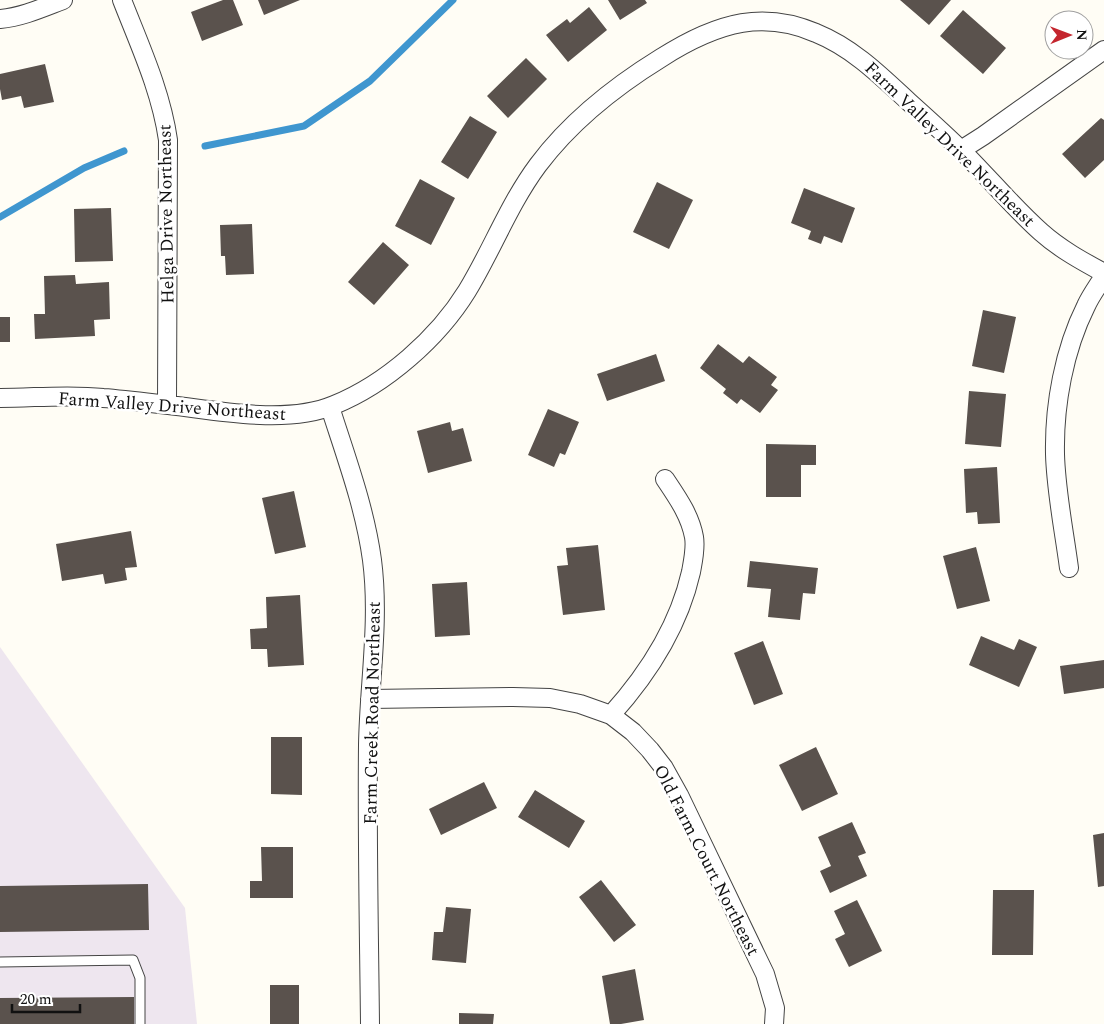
<svg xmlns="http://www.w3.org/2000/svg" width="1104" height="1024" font-family="Spectral,serif">
	<rect width="100%" height="100%" fill="#fffdf5"/>
	<path fill="#eee6ef" d="M0,647l185,261 12,116h-197z"/>
	<g fill="none" stroke-linecap="round" stroke-linejoin="round">
		<path stroke="#3f96cf" stroke-width="7" d="M205,146l99,-20 66,-45 83,-81
			M0,217l84,-49 40,-17"/>
	</g>
	<path fill="#5a524d" d="M223,0h10l10,25 -41,16 -11,-29z
		M258,0h42l-36,15z
		M608,0h37l2,3 -27,17z
		M900,0h51l-22,25z
		M589,7l18,23 -39,32 -22,-27 21,-16 3,4z
		M963,10l43,38 -23,26 -43,-38z
		M526,58l21,21 -39,39 -21,-22z
		M45,64l9,38 -30,6 -3,-12 -19,4 -2,-11v-15z
		M470,116l27,16 -29,47 -27,-17z
		M1101,118l3,2v40l-19,18 -23,-24z
		M420,179l35,19 -24,47 -36,-19z
		M657,182l36,18 -24,49 -36,-17z
		M804,188l51,20 -13,35 -18,-7 -3,8 -13,-5 3,-8 -20,-8z
		M111,208l2,53 -38,1 -1,-53z
		M252,224l2,50 -28,1 -1,-19h-4l-1,-31z
		M383,242l26,23 -35,40 -26,-23z
		M75,275l1,9 33,-2 1,37 -16,1 1,16 -60,3 -1,-25h11l-1,-38z
		M983,310l33,7 -12,56 -32,-7z
		M0,317h10v25h-10z
		M718,344l25,19 6,-7 28,21 -6,8 7,5 -18,23 -19,-14 -4,5 -14,-11 3,-4 -26,-21z
		M656,354l9,27 -58,20 -10,-27z
		M969,391l37,3 -5,53 -36,-3z
		M548,409l31,13 -14,33 -5,-2 -6,14 -26,-12z
		M450,422l2,9 11,-3 9,33 -44,12 -11,-42z
		M766,444l50,1v20h-15v32h-35z
		M997,467l3,56 -22,1 -1,-12 -11,1 -2,-44z
		M294,491l12,56 -31,7 -13,-56z
		M131,531l6,36 -12,1 2,12 -22,4 -2,-10 -41,7 -6,-37z
		M598,545l7,65 -42,5 -6,-49 11,-1 -2,-17z
		M976,547l14,54 -33,8 -14,-53z
		M750,561l68,7 -3,26 -12,-1 -3,27 -32,-3 3,-28 -24,-2z
		M467,582l3,53 -35,2 -3,-53z
		M300,595l4,70 -36,2 -1,-18h-16l-1,-20 17,-1 -1,-31z
		M981,636l33,14 5,-11 18,8 -18,40 -50,-22z
		M763,641l20,53 -29,11 -20,-52z
		M1104,660v28l-40,6 -4,-28z
		M271,737h31v58l-31,-1z
		M816,747l22,47 -36,17 -23,-46z
		M484,782l13,26 -56,27 -12,-26z
		M535,790l50,31 -16,27 -51,-31z
		M852,822l14,31 -8,3 9,20 -37,17 -10,-22 11,-5 -13,-29z
		M1104,833v53l-6,1 -5,-52z
		M261,847h32v51h-43v-17h12z
		M601,880l35,45 -22,17 -35,-45z
		M148,884l1,46 -149,2v-46z
		M993,890h41l-1,65h-41z
		M857,900l25,51 -33,16 -14,-28 10,-5 -11,-23z
		M446,907l25,2 -5,54 -34,-3 2,-28h9z
		M635,969l9,51 -23,4h-11l-8,-48z
		M270,985h29v39h-29z
		M134,997v27h-134v-26z
		M459,1013l35,1 -1,10h-34z"/>
	<g fill="none" stroke-linecap="round" stroke-linejoin="round">
		<g stroke="#444" stroke-width="11">
			<path id="service" d="M0,962l133,-2 7,18v46"/>
		</g>
		<g stroke="#444" stroke-width="20">
			<path id="minor" d="M122,0c18,46 39,91 46,140l-1,265
				M0,19c22,-2 42,-11 63,-19
				M961,150l22,-14 121,-86
				M0,398c34,0 69,-4 103,0 27,2 54,6 82,9 45,6 106,16 149,-2 52,-21 104,-67 133,-114 25,-41 42,-87 71,-126 33,-44 76,-78 123,-107 25,-16 52,-30 81,-35 25,-4 51,0 74,10 37,15 65,43 93,69 19,17 38,34 55,51 26,26 50,55 77,79 19,17 41,29 63,41
				M330,407c16,50 35,101 42,153 8,61 -3,124 -4,185 -1,93 1,186 2,279
				M1069,568c-5,-38 -13,-76 -14,-114 -1,-49 9,-104 31,-148 5,-11 12,-20 18,-30
				M370,699l143,-2 37,1 30,6 31,11 22,17 17,18 14,18 15,27 86,179 10,34 -1,16
				M611,715c37,-41 68,-90 80,-143 2,-11 5,-24 3,-35 -4,-22 -17,-40 -29,-58"/>
		</g>
		<use href="#service" stroke="#fff" stroke-width="9"/>
		<use href="#minor" stroke="#fff" stroke-width="18"/>
	</g>
	<g text-anchor="middle" stroke-width="5" stroke-linejoin="round" paint-order="stroke">
		<g font-size="18" fill="#111" stroke="#fff">
			<text transform="translate(950 144) rotate(44)" y="6">Farm Valley Drive Northeast</text>
			<text transform="translate(166 214) rotate(-91)" y="6">Helga Drive Northeast</text>
			<text transform="translate(172 406) rotate(4)" y="6">Farm Valley Drive Northeast</text>
			<text transform="translate(372 713) rotate(-89)" y="6">Farm Creek Road Northeast</text>
			<text transform="translate(707 860) rotate(63)" y="6">Old Farm Court Northeast</text>
		</g>
	</g>
	<g transform="translate(1069 35) rotate(89)"><circle r="24" fill="#ffffff" stroke="#a0a0a0"/>
	<path d="M0-4L9 19L0 12L-9 19Z" fill="#c4262e"/>
	<text y="-8" font-size="14" font-weight="bold" text-anchor="middle" fill="#111111">N</text>
	</g>
	<path d="M12 1004v8h68v-8" fill="none" stroke="#111111" stroke-width="2.5"/>
	<text x="20" y="1004" font-size="15" fill="#111111" stroke="#ffffff" stroke-width="4" paint-order="stroke">20 m</text>
</svg>
